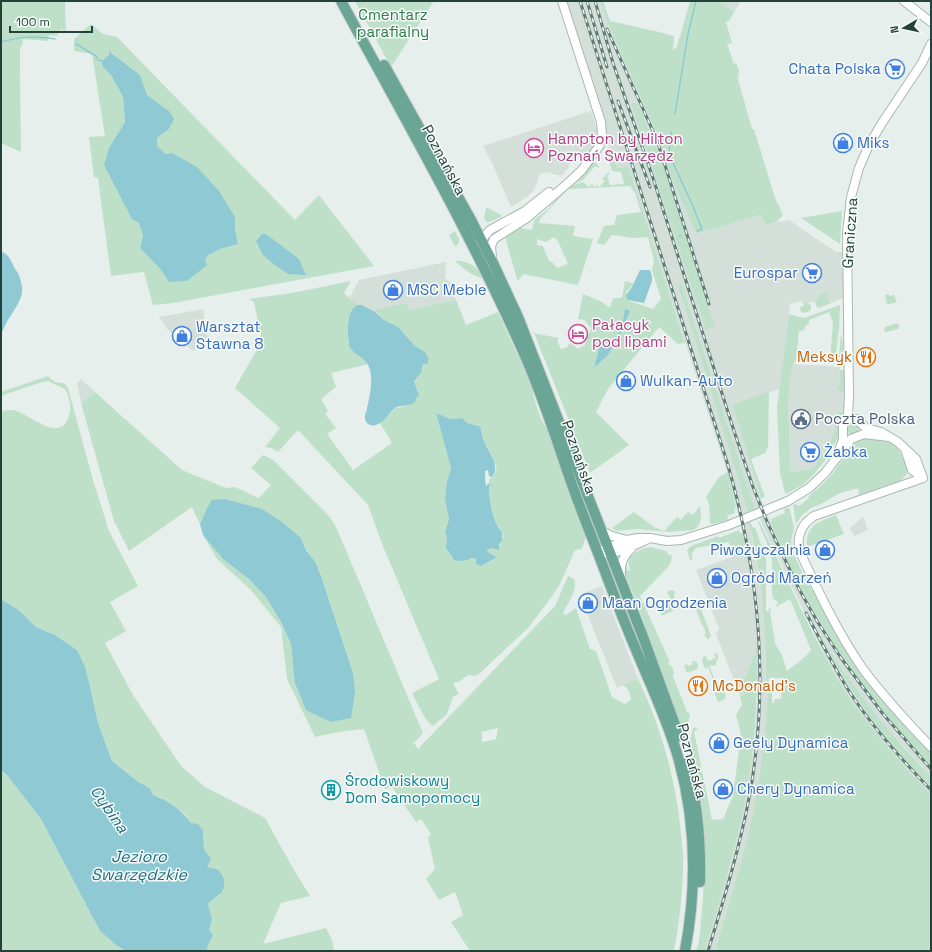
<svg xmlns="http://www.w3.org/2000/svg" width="932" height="952" font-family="'Space Grotesk',sans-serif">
	<rect width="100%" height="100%" fill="#e6efeb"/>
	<path fill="#d4dfda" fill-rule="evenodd" d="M565,1h35l7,21 48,108 18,52 23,52 65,-19 4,10 24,-5 47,32h7v46l-14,6 -1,-13 -9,4 -4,7 -7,1 -5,-2 -13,3 -10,85 -48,15 29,94 22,56 16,30 18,32 50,75 29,36 35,39v11l-41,-46 -29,-36 -37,-53 9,18 24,39 39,50 35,37v8l-33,-35 -26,-30 -25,-36 -21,-35 -71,-149 -73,-224 -4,1 61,196 8,30 13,65 5,40 1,70 2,4 -4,48 -5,40 -7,39 -11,44 -26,89h-10l27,-91 17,-82 6,-43 2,-38 -14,-15 1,13 -4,1 -24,-62 3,-5 -23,-59 36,-13 -1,-7 15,-1 -15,-65 -76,-235 -2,-1 -2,-7 1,-2 -24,-74 -3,2 -8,1zM637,102l24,55 54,170 -9,2 -75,-225z
		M719,1h22l-7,11z
		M591,111l6,19 -2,11 -3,8 -11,8 -1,-2 -12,10 1,2 -6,8h-7l-9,-3 -7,2 -6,16 -7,7 -16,10 -19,-44 -9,-17z
		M446,262l-1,16 6,5 5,17 -47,11 -2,-8 -30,6 -4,2 -8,-4 -8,-2 -8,-7 10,-18z
		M203,309l3,23 3,7 -16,12 -26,-22 -8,-12z
		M793,364l47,3 -2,23 6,1 -1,21h-5l-3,20 -9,16 -14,21 -21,3 -3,-65 2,-27z
		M81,379l14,13 -14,11 -4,-20z
		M863,517l5,13 -14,6 -4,-8z
		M602,586l36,93 -21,9 -36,-90 7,-2 -1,-4z"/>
	<path fill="#bfe0c8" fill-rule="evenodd" d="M1,1h64l1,31 -5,-3 -4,7 -8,-1 -1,6 -26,-2 1,4 -3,5v24l1,80 -20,-9z
		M355,1h79l-43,66z
		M600,1h3l7,20c21,5 43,9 64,15l-1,14 4,-3 13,-46h29l15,11 -4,8 -4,2 6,21 -5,1 7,20 2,-1 3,8 -1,8 14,50h2l21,69 8,17 -6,7 -12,3 -4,-10 -65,19 -23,-52 -18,-52 -48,-108z
		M91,24l12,10 14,3 178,183 24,-25 55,71 -201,37 -20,2 -9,-33 -33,4 -13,-98 -4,-1 -5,-40 16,-1 -13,-82 -18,-3v-12zM111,52l29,23 7,20 22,16v18l-12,9v8l9,8 6,-1 12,7 51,57v11l3,16 -18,5 -13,6 -2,5 -36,22 -8,-12 -21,-22 3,-13 -27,-98 9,-15 -2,-25 -12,-22 -8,-8v-7l5,-3 1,-4z
		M637,102l24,55 54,170 -9,3 -75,-226z
		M609,144l8,24 8,-1 3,-2 24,74 -1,2 2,6 2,2 30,94 -7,1 -19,-17 -51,62 -12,23 33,33 -39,28 -56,-140 24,5v5l3,6 6,-2 3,-4 8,6 7,-4 6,-17 -7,-8 -6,-1 5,-25 19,8 8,6 3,-10h9l3,-17 9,3 -8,8 3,9 24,8 8,-10 -9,-29 2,-9 -6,-24 -15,1 -21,-3 -8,10 -7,-2 7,-17 10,-1 3,-10 24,-3 -6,-19 -5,-7 -62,3 -28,30 -1,4 36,3 -2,10 20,3 -15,46 -55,-11 -5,7 -2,-5 -11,-40 15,-8 12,2 2,-10 13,-10 11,-13 14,-13 2,1 9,-3 6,5 3,-3 3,3 2,-2 2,2 6,-6 -3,-2 7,-7 1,1 -3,3 3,9 14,-1 -3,-12 -9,-1 -4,-14zM554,237l4,4 10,23 -11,4 -4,-5 -4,-2 -6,-15 -6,-1v-6l9,3zM625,310l5,1 -8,20 -10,17 -3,6 -8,6 -4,6 -3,1 5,-16c10,-6 21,-13 24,-25 1,-5 1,-11 2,-16z
		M592,161h2l5,5v2l-4,-2 -12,14 -9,4 -2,-2z
		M486,207l15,8v2l-14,6 -3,-5z
		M842,211l-2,33 -39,-26z
		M455,231l4,8v4l-4,4 -6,-12z
		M455,261c13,-1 24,6 28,17 -9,0 -21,-11 -28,-17z
		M351,281l-7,12 13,12 -6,8 -3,8v21l3,8 17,14 -37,9 5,14 -15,12 7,12 -3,3 11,14 -9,6 26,36 39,-27 -12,-20 16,-15 13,-3 7,-6 2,-8 -4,-10 7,-8 2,-9 6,-4 -4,-8 -10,-6 -17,-19 -14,-7 -7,-7 -4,-2 4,-2 30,-6 2,7 47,-10 10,25 32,-13 34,74 1,9 8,24 9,15 17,52 19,50 -3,10 -2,3 -6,1 -15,34 -10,15 -21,28 -50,47 -4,2 -6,-1 -11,7 -5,1 6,11 -6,3 -6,17 -14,12c-8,-4 -16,-24 -21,-33l27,-14 -57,-135 -14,-39 -70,-75 -20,22 -7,-4 -6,-1 15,-19 -45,-40 27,-47 -8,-39 -5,-3 43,-6zM436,413l15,6 11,-1 5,5 12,3 4,7 1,9 8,13 2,8 3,3 -3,9 -5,5 1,4c-3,8 2,34 7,41 1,2 3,3 4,4 4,8 0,15 -5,20l-4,-1 -4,1 1,4 6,3 -1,4 -14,6 -4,-7 -5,-1c-7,5 -12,2 -19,0l-5,-8v-13l-2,-8 4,-10 -4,-20 2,-17 4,-14z
		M682,285l73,224 -8,3 -8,-30 -61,-196z
		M828,291l1,13 -10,4 -2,-1 -2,-5 4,-7z
		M889,294v2l5,-1 3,7 -10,3 -2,-10z
		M803,301l8,4v5l-4,2 -4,1 -2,-1 -1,-5 4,-1z
		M840,305l-1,23 -4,34 -5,-1 3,-38 -4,-11 -20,8v3l-4,4 -2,4h-4l-3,29 -3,4 -3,16 -2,27 3,65 21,-3c9,-13 21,-28 24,-44h3v10l-12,23 -13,16 -11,11 -17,9 -2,-5 -4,-16 -3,-66 12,-93 15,4z
		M897,323l3,3 -2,3 -12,3 -2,-2 1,-3z
		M841,334l2,7v16h-4z
		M840,370h4c1,13 5,40 -4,50h-3l1,-8h5l1,-21h-6z
		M48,376c5,6 8,7 16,7l4,5 25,92 16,51 29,55 -28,16 16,29 -21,12 28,52 48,71 24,21 60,31 29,52 16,26 -29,7 -18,41 63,-16 6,12 2,11h-126l-1,-3 6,-13 -4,-5 3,-11 -4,-15 3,-5 9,-4 -4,-26 -9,-2 2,-11 -5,-7 -1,-18 -12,-8 -6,-9 -25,-17 -7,-2 -3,-7 -12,-5 -26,-22 -14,-38 -7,-32 -14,-41 -22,-15 -19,-8 -16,-16 -19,-12v-188c6,-1 12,-2 18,1 14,5 41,31 50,4 3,-10 0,-19 -4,-27l-17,-8 -9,2 -38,13v-4z
		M95,392l87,78 44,18 9,-1 24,11 12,-13 -20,-17 12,-13 10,5 57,57 7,12 86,204 -9,10 4,6 137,-143 13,-30 6,3c4,12 -6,23 -11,34l3,2 10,-7 14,41 6,2 16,46 13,7 6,-4c-1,-7 -2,-12 -9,-15l16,-6c22,46 36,94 42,145 1,9 2,18 3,27 1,32 -3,69 -9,100h-204l-19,-29 12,-7 -8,-23 -16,8 -13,-21 9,-10 -7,-31 3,-4 -10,-15 -5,3 -24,-35 -7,2 -21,-60 -26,3 -23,5 -28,-58 -6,-52 -30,-37 -34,-31 -14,-24 20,24 27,21 16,17 15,25 10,22 2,17 31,58 6,3 23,-49 -32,-97c-6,-13 -14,-24 -20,-38l-94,-30 -7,16 -8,-17 -63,44 -15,-30 -33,-118zM498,728l-2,11 -14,3v-10z
		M769,392l-1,55 -3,6 -14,6 14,38 -4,1 -29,-94z
		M847 429a6 6 0 1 1 12 0a6 6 0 1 1-12 0Z
		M869,437l22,5 7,7 8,14 2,8 -2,4 -6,6 -41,14 -1,-7 -20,6 -17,10 -10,4 -9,7 -6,9 -3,-19 2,-1 4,2 9,-7 1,-3 15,-13 9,-10 20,-29z
		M728,472l8,36 -2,1 1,4 -8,3 1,4 -15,4 -3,-1 -1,-19 -3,-7 13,-20z
		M700,506c1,9 3,19 -7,24l-24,2 -31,-3 -22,2 -4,-3 22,-16 20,15 10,4 13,-14 4,3 7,-8 5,3z
		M787,508l3,1 4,19 -3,14 1,9 17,35 1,-1 2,5 3,-2 83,128 33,35v15c-22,-24 -44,-48 -64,-74 -39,-52 -72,-110 -97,-170l2,-1 -1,-2 14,-6 -1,-4z
		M836,515l8,19 -37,13c-2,-22 12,-25 29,-32z
		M758,519c28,55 51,113 83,165 25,41 57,76 90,110v157h-216l26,-89 11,-44 7,-39 5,-40 4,-48h4v12h2l1,-4h6l1,-21h-13v8l-3,1c0,-56 -3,-110 -17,-164h2l2,5 2,-1 11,32v52h3v-3l3,2 -2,1 5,32 7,12 5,16c5,-4 22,-16 24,-21l-21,-51 -14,8v-2l2,-1 -2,-4 -3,-1c-3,-14 1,-29 -2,-44 -3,-13 -11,-24 -13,-36z
		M739,530l1,3h3l3,17h-15l-2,-8 -33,6 -4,5v8l-2,-1 -3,-10 4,-4 27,-10 1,2z
		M651,547l15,4 3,4h3l-1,6 -2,5 -29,30 30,66 -2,1 2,3 1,-1 3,7 -1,4 14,36 3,2 -2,9 -5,13 -29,-82 -10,-32 -20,-51 1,-11 3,11h2l-2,-11c6,-8 13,-12 23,-13z
		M670,590l5,1 -1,7 -4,5 3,8 -12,5 2,-9 3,2 4,-12 -3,-4z
		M695,600l3,1 13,35 -3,4 -4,-6 2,-1 -2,-6h-1l-9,-22z
		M821,637c32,50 69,97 110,140v9c-12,-12 -25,-24 -36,-37 -30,-35 -53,-72 -74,-112z
		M714,653l4,1v3l-3,9 -6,-1 9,23 6,2 2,6 -2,4 -6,2 -4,-10 3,-3 -9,-22 -3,2 -3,-8 1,-4 3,-1 2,5 8,-3z
		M757,653c0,42 -1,83 -8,124 -9,60 -27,117 -44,174h-9l3,-10 4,-42 2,-63 -5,-46 -11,-45 4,-17 4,-1v3l-3,1 18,89 11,-1 10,-23 8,-62 -5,-19 6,-10 -2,-9 4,-1 -1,-13 11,-26z
		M692,661h3c4,2 3,5 2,8l-10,4 -3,-7 2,-2 2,2 5,-2z
		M1,770l6,5 34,44 59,112 16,14 10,6h-125z"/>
	<path fill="#8ec9d4" d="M109,51l31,24 7,20 22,16 5,8 -5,10 -12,9v8l9,8 6,-1 25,14 22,24 16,26v11l3,16 -18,5 -12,6 -3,5 2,5 -20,16 -18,1 -8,-12 -21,-22 3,-13 -4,-12 -7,-4 -28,-54 5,-17 16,-26 -2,-25 -12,-22 -8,-8 -1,-4 1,-3 6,-5z
		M262,234h4l33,25 7,16 -18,-1 -12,-8 -13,-11 -7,-14z
		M1,252c7,1 9,7 12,13 1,3 3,5 5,8 9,21 2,27 -8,44 -4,5 -6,11 -9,17z
		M640,270h10l2,6v5l-8,22 -16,-3 -2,-5 6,-8z
		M357,305h5l13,7 9,8 14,7 17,19 10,6 4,7 -2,5h-4l-2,9 -7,8 5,14v1l-3,2 -1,4c-5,5 -14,2 -20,6 -6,5 -9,11 -15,15 -7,5 -16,2 -15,-7 0,-3 2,-5 2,-8 3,-11 7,-33 1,-43 -4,-7 -13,-10 -18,-17 -2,-4 -1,-7 -2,-12 0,-11 -1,-24 9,-31z
		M625,309l5,2 -8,20 -10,17 -3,6 -15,14 5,-20 4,-3 8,-1c11,-14 11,-17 14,-35z
		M436,413l15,6 11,-1 5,5 12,3c4,5 3,10 5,15 4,11 17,24 8,36l-3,-1 -1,-6 -3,1c0,5 0,10 1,15l3,-3 1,1c-3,7 2,33 7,41 1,3 4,4 5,7v9l-3,3v6l-7,-2 -5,2 2,3 6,3 1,2 -15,8 -5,-2v-5l-5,-1c-5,4 -12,3 -17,2l-8,-12 1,-11 -2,-6 4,-12 -4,-20 2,-17 4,-14z
		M225,499l37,10 20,13 19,16 5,12 9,12 6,14 32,97 2,19 -4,26 -21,4 -24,-12 -11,-27 -4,-39 -10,-22 -15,-25 -16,-17 -27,-21 -20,-24 -3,-11 7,-16 5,-8z
		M1,599l19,12 16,16 19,8 22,15 8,17 6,24 7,32 14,38 26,21 12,6 3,7c15,5 30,16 38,28l7,1 5,7 1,18 7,10 -4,8c3,1 6,1 9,2 9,4 11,18 4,25 -4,4 -8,4 -12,10l4,15 -3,11 4,5 -6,13 1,3h-82l-10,-6 -16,-14 -59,-112 -34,-44 -6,-5z"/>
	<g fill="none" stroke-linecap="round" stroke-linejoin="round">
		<path stroke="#8ec9d4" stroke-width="1.5" d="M1,42c21,-6 33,-6 54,-3
			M76,44l20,12 2,4 5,1
			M675,114l13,-80 8,-33
			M671,132l-2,22 23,50 10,25 -5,2
			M679,236h2"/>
		<g stroke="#a8b8b2" stroke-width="10">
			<path id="tertiary" d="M904,1l27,21
				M479,243l11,-13 35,-19 24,-19
				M492,258l-1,-12 3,-7 33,-21 41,-35 14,-13 18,-25 2,-10 -1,-13 -39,-121
				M845,422l5,-3h6l10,9 15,4 17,10 18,17 7,19
				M905,449l7,21 11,8
				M837,456l6,-17v-13l5,-11 1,-18 -2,-164 4,-36 8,-29 10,-23 13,-22 40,-60 9,-19
				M923,478l-109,38c-13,8 -19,23 -13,38 18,39 37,79 62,115 21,28 44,53 68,78
				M602,531l10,5 15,4
				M603,550l24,-10 11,-2h12l17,3 14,-1 48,-15 59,-24 21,-13 16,-15 26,-34 13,-5 25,3
				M604,553c15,1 31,-8 44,-14
				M621,577c-1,-12 1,-20 10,-28"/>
		</g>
		<g stroke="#c2cac8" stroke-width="12">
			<path id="primary" d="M341,1c64,118 131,234 185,357 17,39 30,80 44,121 10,29 22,58 33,87 11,30 23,60 36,91 14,33 29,65 39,100 18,63 19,130 7,194
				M384,65l87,155 22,43 25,54 125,320 36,99
				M687,763c10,38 14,79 13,119"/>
		</g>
		<use href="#tertiary" stroke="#fff" stroke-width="8"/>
		<use href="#primary" stroke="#6aa596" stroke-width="10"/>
		<g stroke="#5f7d75" stroke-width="3">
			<path id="rail" d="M580,1l147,461c32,109 43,219 23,331 -10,54 -26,106 -42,158
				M587,1l20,66
				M595,1l18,62 40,115 82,256 18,53 15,37 31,65 18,32 24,37 42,56 48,55
				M607,29l50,111 52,164
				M618,101l32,86
				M806,613c14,26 27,53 43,78 23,36 52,68 82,99"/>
		</g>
		<use href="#rail" stroke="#f7fbf9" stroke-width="1.5" stroke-dasharray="4.5" stroke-linecap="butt"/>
	</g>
	<defs>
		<g id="supermarket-ring" transform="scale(1)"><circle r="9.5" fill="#f7fbf9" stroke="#3f7fe0" stroke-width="1.5"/><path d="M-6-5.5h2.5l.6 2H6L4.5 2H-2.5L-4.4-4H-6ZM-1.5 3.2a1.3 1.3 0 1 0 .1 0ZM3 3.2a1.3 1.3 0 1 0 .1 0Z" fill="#3f7fe0"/></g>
		<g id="shop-ring" transform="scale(1)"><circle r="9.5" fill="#f7fbf9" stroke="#3f7fe0" stroke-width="1.5"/><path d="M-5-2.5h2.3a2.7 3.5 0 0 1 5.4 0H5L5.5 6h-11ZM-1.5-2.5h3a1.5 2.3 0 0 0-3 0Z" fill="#3f7fe0"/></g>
		<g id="hotel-ring" transform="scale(1)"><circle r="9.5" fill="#f7fbf9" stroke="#d1479c" stroke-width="1.5"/><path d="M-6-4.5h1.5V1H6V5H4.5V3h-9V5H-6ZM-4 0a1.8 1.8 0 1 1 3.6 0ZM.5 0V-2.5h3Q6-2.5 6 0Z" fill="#d1479c"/></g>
		<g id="restaurant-ring" transform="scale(1)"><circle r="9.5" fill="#f7fbf9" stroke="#e8710a" stroke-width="1.5"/><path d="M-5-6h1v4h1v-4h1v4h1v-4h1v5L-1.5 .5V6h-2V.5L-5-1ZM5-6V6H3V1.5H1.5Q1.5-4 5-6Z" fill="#e8710a"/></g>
		<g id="civic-ring" transform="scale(1)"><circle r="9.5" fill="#f7fbf9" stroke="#5c6f8a" stroke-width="1.5"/><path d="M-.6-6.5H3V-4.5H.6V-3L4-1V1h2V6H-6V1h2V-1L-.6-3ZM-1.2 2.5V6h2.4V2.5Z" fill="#5c6f8a"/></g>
		<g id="building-ring" transform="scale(1)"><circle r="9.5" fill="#f7fbf9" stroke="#0f9aa8" stroke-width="1.5"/><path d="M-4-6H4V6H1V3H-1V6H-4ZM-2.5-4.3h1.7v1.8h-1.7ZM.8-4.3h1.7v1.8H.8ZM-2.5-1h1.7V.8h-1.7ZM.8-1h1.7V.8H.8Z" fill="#0f9aa8"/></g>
	</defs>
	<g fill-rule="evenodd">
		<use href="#supermarket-ring" x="895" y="69"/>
		<use href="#shop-ring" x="843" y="143"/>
		<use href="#hotel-ring" x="534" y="148"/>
		<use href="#supermarket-ring" x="812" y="273"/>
		<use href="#shop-ring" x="393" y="290"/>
		<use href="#hotel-ring" x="578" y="334"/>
		<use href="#shop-ring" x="182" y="336"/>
		<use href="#restaurant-ring" x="866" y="357"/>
		<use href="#shop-ring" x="626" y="381"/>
		<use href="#civic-ring" x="801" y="419"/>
		<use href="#supermarket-ring" x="810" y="452"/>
		<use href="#shop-ring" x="825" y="550"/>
		<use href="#shop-ring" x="717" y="578"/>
		<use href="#shop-ring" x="588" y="603"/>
		<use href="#restaurant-ring" x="698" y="686"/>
		<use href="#shop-ring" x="719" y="743"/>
		<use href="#shop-ring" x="723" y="789"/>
		<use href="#building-ring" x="331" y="790"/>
	</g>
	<g text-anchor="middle" stroke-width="3" stroke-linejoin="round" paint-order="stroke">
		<g font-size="15" fill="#2d7a4b" stroke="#f7fbf9">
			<text x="393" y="20">Cmentarz<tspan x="393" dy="17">parafialny</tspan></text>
		</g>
		<g font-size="15" fill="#366cbe" stroke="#f7fbf9" text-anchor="start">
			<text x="881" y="74" text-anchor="end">Chata Polska</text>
			<text x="857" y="148">Miks</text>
			<text x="798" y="278" text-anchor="end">Eurospar</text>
			<text x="407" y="295">MSC Meble</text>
			<text x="196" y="332">Warsztat<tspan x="196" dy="17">Stawna 8</tspan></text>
			<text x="640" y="386">Wulkan-Auto</text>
			<text x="824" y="457">Żabka</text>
			<text x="811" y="555" text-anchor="end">Piwożyczalnia</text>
			<text x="731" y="583">Ogród Marzeń</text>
			<text x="602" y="608">Maan Ogrodzenia</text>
			<text x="733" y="748">Geely Dynamica</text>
			<text x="737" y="794">Chery Dynamica</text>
		</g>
		<g font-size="15" fill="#b23c85" stroke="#f7fbf9" text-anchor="start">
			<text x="548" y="144">Hampton by Hilton<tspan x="548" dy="17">Poznań Swarzędz</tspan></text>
			<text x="592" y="330">Pałacyk<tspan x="592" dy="17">pod lipami</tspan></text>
		</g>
		<g font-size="15" fill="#24423a" stroke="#f7fbf9">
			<text transform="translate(444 160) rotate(62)" y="5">Poznańska</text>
			<text transform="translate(850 233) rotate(-86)" y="5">Graniczna</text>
			<text transform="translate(579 457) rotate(71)" y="5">Poznańska</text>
			<text transform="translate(692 761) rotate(75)" y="5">Poznańska</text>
		</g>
		<g font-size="15" fill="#c56008" stroke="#f7fbf9" text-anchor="end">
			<text x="852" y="362">Meksyk</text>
			<text x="712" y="691" text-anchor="start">McDonald's</text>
		</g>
		<g font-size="15" fill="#4e5e75" stroke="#f7fbf9" text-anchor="start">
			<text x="815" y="424">Poczta Polska</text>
		</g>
		<g font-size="15" fill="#0d838f" stroke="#f7fbf9" text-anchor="start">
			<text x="345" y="786">Środowiskowy<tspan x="345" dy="17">Dom Samopomocy</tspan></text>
		</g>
		<g font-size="16" font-style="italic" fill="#1c6f80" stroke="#f7fbf9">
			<text transform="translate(110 809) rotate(55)" y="6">Cybina</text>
			<text x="139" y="862">Jezioro<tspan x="139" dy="18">Swarzędzkie</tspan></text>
		</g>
	</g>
	<rect width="932" height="952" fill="none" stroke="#24423a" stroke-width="4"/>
	<g transform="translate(904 28) rotate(261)" stroke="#f7fbf9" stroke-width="3" paint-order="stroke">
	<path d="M0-3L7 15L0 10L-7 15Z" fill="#24423a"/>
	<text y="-6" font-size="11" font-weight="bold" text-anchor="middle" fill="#24423a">N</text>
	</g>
	<path d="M10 26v6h82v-6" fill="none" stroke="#24423a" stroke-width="2"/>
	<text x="16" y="26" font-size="12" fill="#24423a" stroke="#f7fbf9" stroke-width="3" paint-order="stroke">100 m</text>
</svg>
